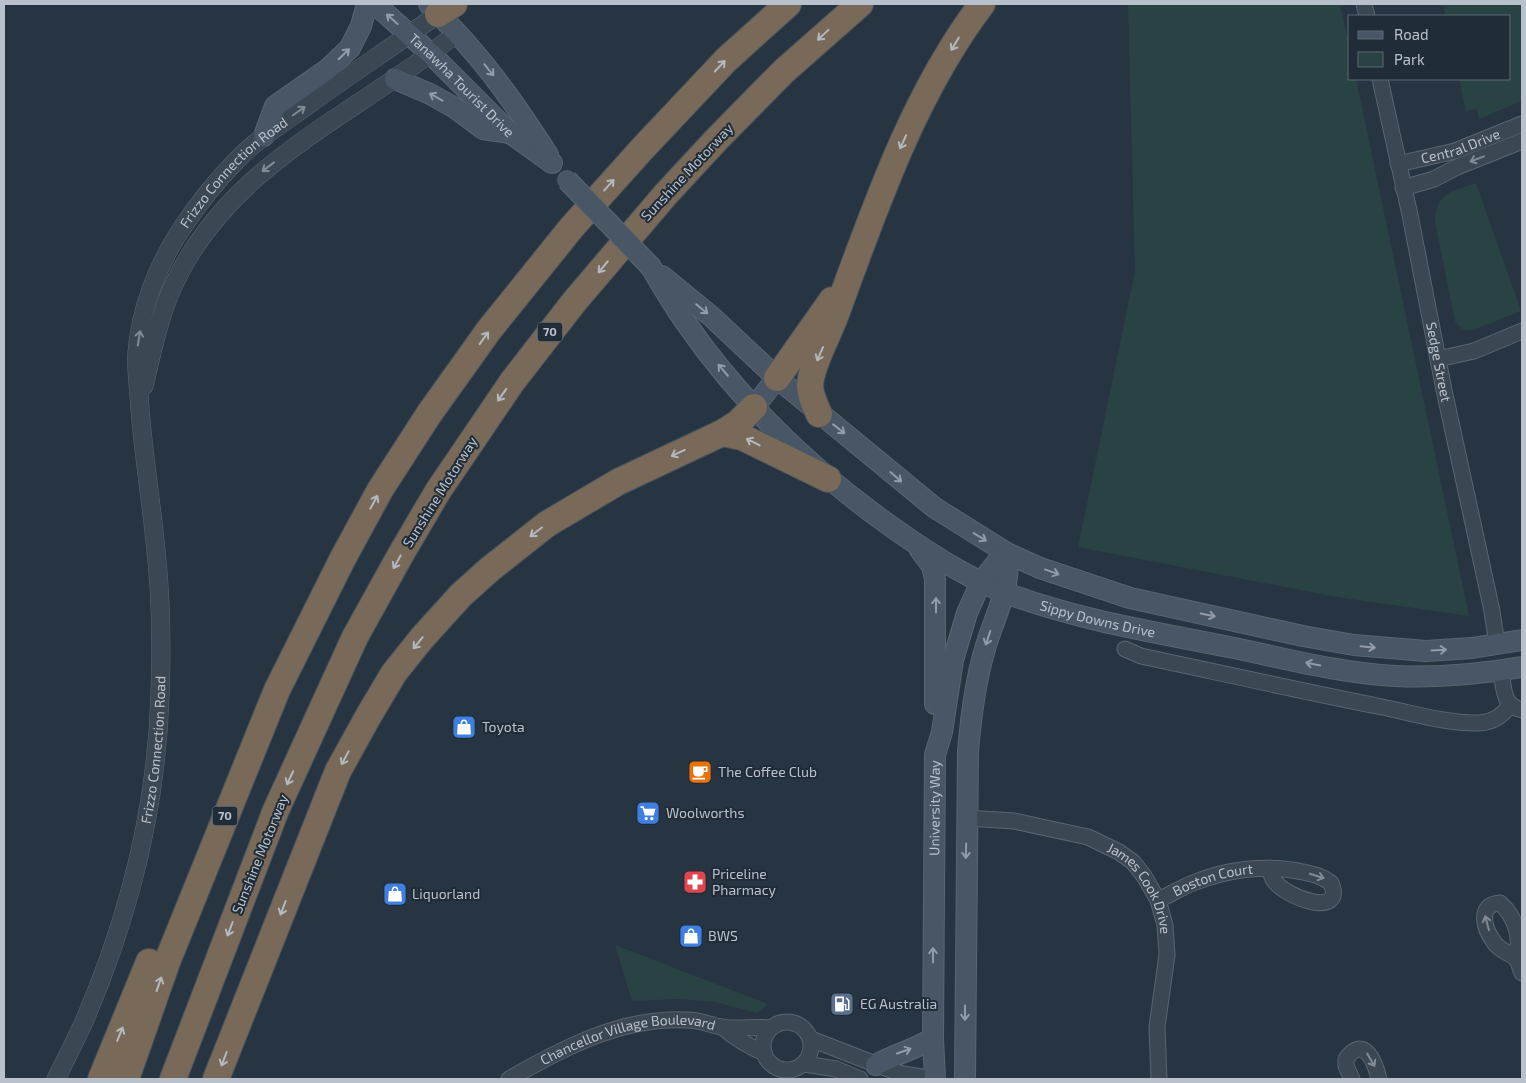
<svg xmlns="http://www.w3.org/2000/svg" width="1526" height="1083" font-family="'Exo 2',sans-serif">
	<rect width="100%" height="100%" fill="#273543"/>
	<path fill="#294344" d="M1128,4h212l10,46v29h6l113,537 -132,-19 -259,-50 57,-276z
		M1443,4h79v97l-43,18 -2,-10 -11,2 -7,-32h51v-63h-64z
		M1476,183l45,128 -48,19c-9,1 -13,-1 -18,-9l-20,-99c0,-29 18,-31 41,-39z
		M615,945l153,59 -10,9 -43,-11 -36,-3 -47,2z"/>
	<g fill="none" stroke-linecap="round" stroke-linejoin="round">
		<g stroke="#5a6570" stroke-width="17">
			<g id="minor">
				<path d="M1364,4l3,12"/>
				<path id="s1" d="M1380,79l30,136 34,175 48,221 5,34"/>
				<path id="s2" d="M1398,164l57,-13 67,-27"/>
				<path d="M1403,188l31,-9 23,-12 65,-26"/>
				<path d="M1438,359l36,-8 48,-20"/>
				<path d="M1125,649l16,7c80,17 160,35 241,51 30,6 66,17 97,16 15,-1 22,-7 32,-18"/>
				<path d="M1501,670c3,17 1,36 21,40"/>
				<path id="s3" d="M966,818l48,3 74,16 31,15 14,10 11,14 14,24 7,25 2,30 -10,72 2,52"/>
				<path id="s4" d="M1158,900c11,-5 23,-12 35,-17 34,-14 74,-19 110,-11 10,2 19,4 28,11 15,36 -47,15 -58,-4 -2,-3 -2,-8 -3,-11"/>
				<path d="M1516,959c6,-20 0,-42 -16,-56 -23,1 -16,26 -6,39 5,9 15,10 22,17 3,3 4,10 6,14"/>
				<circle cx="787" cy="1046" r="24"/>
				<path d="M722,1027c13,11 26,19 42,26"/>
				<path d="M811,1039l77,30 15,5 31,5"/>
				<path d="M805,1064l31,5 24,10"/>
				<path id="s5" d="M509,1079c54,-31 114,-63 179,-59 12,0 22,5 33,7 16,3 34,-1 50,1"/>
				<path d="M1352,1079l-6,-13v-7c18,-25 29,3 33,20"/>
			</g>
		</g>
		<g stroke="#5a6570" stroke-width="19">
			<g id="tertiary">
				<path d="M144,386c7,-29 13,-60 24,-88 54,-133 185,-180 289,-265"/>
				<path id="s6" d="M56,1079c9,-18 18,-36 27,-55 45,-104 74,-217 77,-330 2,-51 1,-102 -5,-153 -5,-48 -13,-97 -16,-145 -1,-14 -3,-29 -2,-43 3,-44 21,-89 45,-125 16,-24 34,-47 54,-67 21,-22 47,-38 72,-56 43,-31 87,-60 130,-91"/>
			</g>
		</g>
		<g stroke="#5a6570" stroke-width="22">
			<g id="secondary">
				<path id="s7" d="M375,4l56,50 79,79 42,30"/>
				<path d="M429,4c14,15 29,29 42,45 29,33 53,69 77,106"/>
				<path d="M395,79l35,15 25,14 28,21 27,4"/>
				<path d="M264,136l11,-30 53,-37 22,-21 11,-22 6,-22"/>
				<path id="s8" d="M651,267c11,19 22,38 35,56 56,81 129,150 210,207 34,24 71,48 110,63 72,27 148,39 223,54 55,11 110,26 166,29 42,2 86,-2 127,-9"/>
				<path d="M662,276l50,41 65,61 158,130 72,45 33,15 90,30 173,38 51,9 72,6 46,-3 50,-8"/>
				<path d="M754,407l23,-29"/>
				<path d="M920,550l12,16 3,13v125"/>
				<path d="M876,1065c18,-11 39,-15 57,-27"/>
				<path id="s9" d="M935,1079l-2,-41 2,-283 7,-23 11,-72 14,-47 14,-31 24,-30"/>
				<path d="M965,1079l3,-328c3,-35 7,-69 17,-102 9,-32 27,-62 22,-96"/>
			</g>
		</g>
		<g stroke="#46525d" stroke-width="28">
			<path id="motorway" d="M438,14l16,-10
				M777,378l55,-78
				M819,414c-4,-9 -9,-19 -9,-29 1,-20 19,-51 26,-71 39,-106 77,-219 146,-310
				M722,433l20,4 86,42
				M101,1079l48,-117
				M126,1079l41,-117 110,-272 65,-130 38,-70 49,-76 60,-84 83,-103 71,-79 83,-88 62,-56
				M173,1079l103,-269 79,-173 46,-83 37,-63 74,-109 62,-80 92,-108 51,-55 67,-68 76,-67
				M216,1079l122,-308 31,-56 25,-42 28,-35 39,-43 29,-26 57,-45 71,-42 104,-49 16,-10 16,-16"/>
		</g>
		<use href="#minor" stroke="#3b4752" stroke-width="15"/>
		<use href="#tertiary" stroke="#3b4752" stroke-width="18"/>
		<use href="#secondary" stroke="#495665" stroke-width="20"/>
		<use href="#motorway" stroke="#786958" stroke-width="26"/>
		<g stroke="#5a6570" stroke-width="22" stroke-linecap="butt">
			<path id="secondary-bridge" d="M567,180l84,87"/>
		</g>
		<use href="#secondary-bridge" stroke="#495665" stroke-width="20"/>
	</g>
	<defs><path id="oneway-shaft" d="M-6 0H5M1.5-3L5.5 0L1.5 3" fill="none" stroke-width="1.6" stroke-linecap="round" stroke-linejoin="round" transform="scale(1.25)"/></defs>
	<g stroke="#929ca8">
		<use href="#oneway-shaft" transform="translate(392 19) rotate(-138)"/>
		<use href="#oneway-shaft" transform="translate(344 54) rotate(-44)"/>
		<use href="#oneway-shaft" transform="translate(489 70) rotate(51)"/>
		<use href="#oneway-shaft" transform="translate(436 97) rotate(-151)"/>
		<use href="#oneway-shaft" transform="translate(702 309) rotate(39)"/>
		<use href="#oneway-shaft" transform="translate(723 370) rotate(-130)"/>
		<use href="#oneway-shaft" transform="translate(839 429) rotate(38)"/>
		<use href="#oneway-shaft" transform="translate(896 477) rotate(41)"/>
		<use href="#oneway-shaft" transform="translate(980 537) rotate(31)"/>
		<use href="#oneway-shaft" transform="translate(1052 572) rotate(20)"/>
		<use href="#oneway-shaft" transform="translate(936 605) rotate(-90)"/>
		<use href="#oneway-shaft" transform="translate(1208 615) rotate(12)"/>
		<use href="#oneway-shaft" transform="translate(988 638) rotate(108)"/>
		<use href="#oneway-shaft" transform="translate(1368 647) rotate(6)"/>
		<use href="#oneway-shaft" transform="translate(1439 650) rotate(-3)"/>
		<use href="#oneway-shaft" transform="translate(1313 664) rotate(-169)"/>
		<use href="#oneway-shaft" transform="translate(966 851) rotate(91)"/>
		<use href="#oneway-shaft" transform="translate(933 955) rotate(-90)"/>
		<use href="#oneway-shaft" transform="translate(965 1013) rotate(90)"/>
		<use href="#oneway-shaft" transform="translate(904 1051) rotate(-19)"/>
	</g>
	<g stroke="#b2b9c0">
		<use href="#oneway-shaft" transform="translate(823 35) rotate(137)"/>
		<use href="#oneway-shaft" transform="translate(955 44) rotate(121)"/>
		<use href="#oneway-shaft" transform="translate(720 66) rotate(-47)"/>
		<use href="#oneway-shaft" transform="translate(903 142) rotate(115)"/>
		<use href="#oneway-shaft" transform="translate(609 185) rotate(-48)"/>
		<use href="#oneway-shaft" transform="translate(603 267) rotate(130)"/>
		<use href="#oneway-shaft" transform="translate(484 338) rotate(-54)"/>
		<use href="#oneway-shaft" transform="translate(820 354) rotate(114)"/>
		<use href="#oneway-shaft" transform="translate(502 395) rotate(125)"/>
		<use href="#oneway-shaft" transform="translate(753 442) rotate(-153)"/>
		<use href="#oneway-shaft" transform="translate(678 453) rotate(155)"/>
		<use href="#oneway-shaft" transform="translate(374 502) rotate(-61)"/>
		<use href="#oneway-shaft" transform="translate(536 532) rotate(143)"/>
		<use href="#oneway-shaft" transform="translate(397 562) rotate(119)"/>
		<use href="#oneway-shaft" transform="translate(418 643) rotate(129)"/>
		<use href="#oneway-shaft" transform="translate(345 758) rotate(118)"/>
		<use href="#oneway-shaft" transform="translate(290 778) rotate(115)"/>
		<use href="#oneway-shaft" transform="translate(283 908) rotate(111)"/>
		<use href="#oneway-shaft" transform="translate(230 929) rotate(111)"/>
		<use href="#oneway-shaft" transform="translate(159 984) rotate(-71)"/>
		<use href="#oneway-shaft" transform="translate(120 1034) rotate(-68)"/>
		<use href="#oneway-shaft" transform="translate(224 1059) rotate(111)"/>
	</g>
	<g stroke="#808b95">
		<use href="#oneway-shaft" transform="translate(299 111) rotate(-35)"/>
		<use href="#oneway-shaft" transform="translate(1477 159) rotate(159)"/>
		<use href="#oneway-shaft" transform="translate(268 167) rotate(142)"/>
		<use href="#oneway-shaft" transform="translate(139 338) rotate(-81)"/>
		<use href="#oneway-shaft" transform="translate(1317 876) rotate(18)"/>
		<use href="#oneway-shaft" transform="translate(1487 923) rotate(-105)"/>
		<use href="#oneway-shaft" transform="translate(1371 1060) rotate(60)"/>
	</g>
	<defs>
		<g id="shop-square" transform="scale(1.25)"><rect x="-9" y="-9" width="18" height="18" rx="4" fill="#3f7fe0" stroke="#202c38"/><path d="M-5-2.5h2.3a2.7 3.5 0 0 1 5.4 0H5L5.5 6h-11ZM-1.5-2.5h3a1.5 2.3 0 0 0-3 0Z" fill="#fff"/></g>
		<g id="cafe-square" transform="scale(1.25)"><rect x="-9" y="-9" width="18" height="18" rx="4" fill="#e8710a" stroke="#202c38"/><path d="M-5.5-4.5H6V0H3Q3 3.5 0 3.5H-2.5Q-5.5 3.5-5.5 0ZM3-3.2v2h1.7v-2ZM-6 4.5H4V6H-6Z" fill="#fff"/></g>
		<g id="supermarket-square" transform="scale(1.25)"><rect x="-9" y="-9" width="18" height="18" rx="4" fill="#3f7fe0" stroke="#202c38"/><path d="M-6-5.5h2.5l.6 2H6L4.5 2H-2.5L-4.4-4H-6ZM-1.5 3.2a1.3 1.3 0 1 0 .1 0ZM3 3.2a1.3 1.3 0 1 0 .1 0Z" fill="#fff"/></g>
		<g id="pharmacy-square" transform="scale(1.25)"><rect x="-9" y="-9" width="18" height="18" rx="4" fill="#e0444e" stroke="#202c38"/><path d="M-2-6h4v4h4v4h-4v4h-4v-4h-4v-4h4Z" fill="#fff"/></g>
		<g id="fuel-square" transform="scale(1.25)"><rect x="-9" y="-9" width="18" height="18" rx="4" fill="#5c6f8a" stroke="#202c38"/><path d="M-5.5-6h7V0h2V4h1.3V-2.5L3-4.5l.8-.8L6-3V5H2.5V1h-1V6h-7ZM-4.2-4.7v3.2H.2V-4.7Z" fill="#fff"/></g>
	</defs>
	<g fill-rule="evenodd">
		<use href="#shop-square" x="464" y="727"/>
		<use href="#cafe-square" x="700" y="772"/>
		<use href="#supermarket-square" x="648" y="813"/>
		<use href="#pharmacy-square" x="695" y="882"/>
		<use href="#shop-square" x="395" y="894"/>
		<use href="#shop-square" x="691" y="936"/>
		<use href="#fuel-square" x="842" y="1004"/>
	</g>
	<g text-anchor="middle" stroke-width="4" stroke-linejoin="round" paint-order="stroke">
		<g fill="#202c38" stroke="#8b95a0" stroke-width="1">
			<rect x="537.5" y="322.5" width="25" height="19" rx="4"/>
			<rect x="212.5" y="806.5" width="25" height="19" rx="4"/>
		</g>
		<g font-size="12" font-weight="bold" fill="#b9c2cc">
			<text x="550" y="336">70</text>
			<text x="225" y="820">70</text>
		</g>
		<g font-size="14" fill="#b9c2cc" stroke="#202c38">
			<text dy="5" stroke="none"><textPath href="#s7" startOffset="119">Tanawha Tourist Drive</textPath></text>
			<text dy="5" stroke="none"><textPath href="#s2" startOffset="65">Central Drive</textPath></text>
			<text transform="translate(687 172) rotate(-47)" y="5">Sunshine Motorway</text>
			<text dy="5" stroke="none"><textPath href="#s6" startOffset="955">Frizzo Connection Road</textPath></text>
			<text dy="5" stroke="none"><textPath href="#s1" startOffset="289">Sedge Street</textPath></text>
			<text transform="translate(440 492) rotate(-58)" y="5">Sunshine Motorway</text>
			<text dy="5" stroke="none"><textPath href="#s8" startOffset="585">Sippy Downs Drive</textPath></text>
			<text dy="5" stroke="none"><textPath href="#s6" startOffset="346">Frizzo Connection Road</textPath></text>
			<text dy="5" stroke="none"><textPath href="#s9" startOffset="271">University Way</textPath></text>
			<text transform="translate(260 854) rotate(-68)" y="5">Sunshine Motorway</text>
			<text dy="5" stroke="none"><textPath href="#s4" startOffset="59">Boston Court</textPath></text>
			<text dy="5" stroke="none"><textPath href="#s3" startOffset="201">James Cook Drive</textPath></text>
			<text dy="5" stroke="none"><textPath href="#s5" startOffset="128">Chancellor Village Boulevard</textPath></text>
		</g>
		<g font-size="14" fill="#b9c2cc" stroke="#202c38" text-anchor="start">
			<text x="482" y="732">Toyota</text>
			<text x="718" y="777">The Coffee Club</text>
			<text x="666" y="818">Woolworths</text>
			<text x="712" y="879">Priceline<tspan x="712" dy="16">Pharmacy</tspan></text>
			<text x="412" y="899">Liquorland</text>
			<text x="708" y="941">BWS</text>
			<text x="860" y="1009">EG Australia</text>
		</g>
	</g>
	<rect width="1526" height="1083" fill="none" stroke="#b9c2cc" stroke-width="10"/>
	<rect x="1348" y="15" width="162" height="65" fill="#202c38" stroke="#5d6873"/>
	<rect x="1358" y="31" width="25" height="8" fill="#495665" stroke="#5d6873"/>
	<text x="1394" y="40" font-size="15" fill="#b9c2cc">Road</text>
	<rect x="1358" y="52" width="25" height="15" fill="#294344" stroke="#5d6873"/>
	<text x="1394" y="65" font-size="15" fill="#b9c2cc">Park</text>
</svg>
